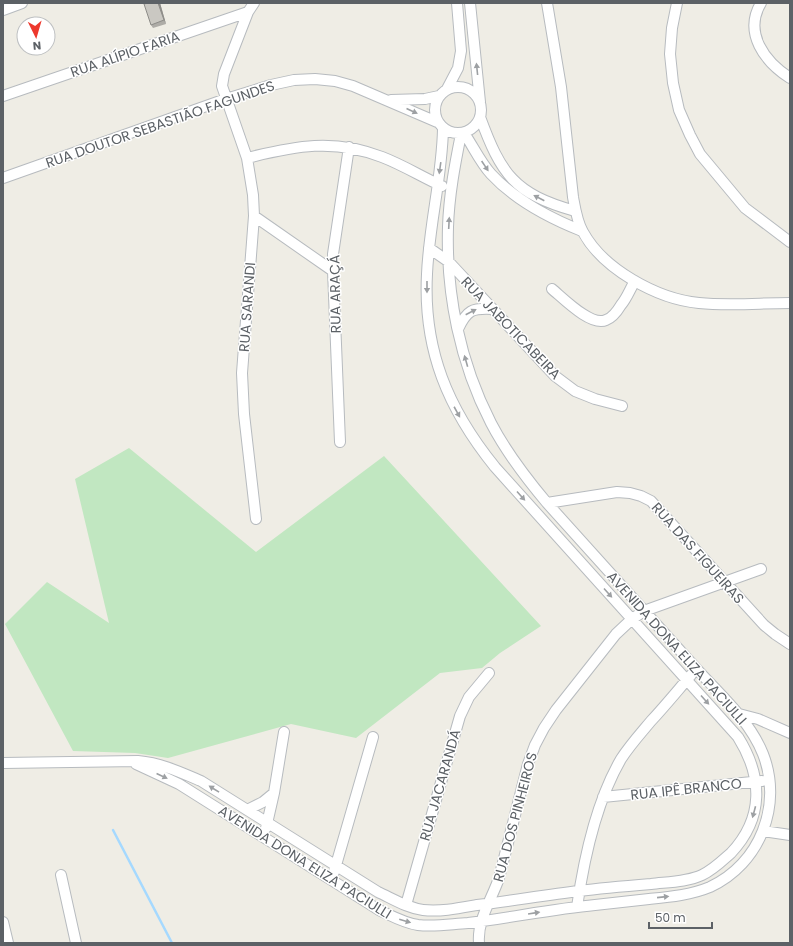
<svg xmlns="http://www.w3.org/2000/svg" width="793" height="946" font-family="Poppins,sans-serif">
	<rect width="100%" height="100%" fill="#efede5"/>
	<path fill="#c1e7c1" d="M129,448l127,104 128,-96 157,170 -41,27 -18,15 -42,5 -84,65 -65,-14 -123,34 -33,-5 -62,-2 -68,-127 42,-42 62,41 -34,-144z"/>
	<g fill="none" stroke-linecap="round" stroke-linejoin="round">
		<path stroke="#a5d9ff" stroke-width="2.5" d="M113,830l59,113"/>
		<g stroke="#b7bbbf" stroke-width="12">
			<path id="minor" d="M254,3l-6,9 -24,62 -2,12 25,72 6,37 1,21 -12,157 2,41 12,105
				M470,3l10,99
				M547,3l14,84 12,110c2,11 4,25 10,35 20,37 74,67 116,71 30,3 61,0 91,0
				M677,3l-5,25 -2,26 3,29 6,27 11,25 10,19 45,54 45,34
				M761,3c-18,30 4,59 29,75
				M3,10l19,-7
				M435 110a23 23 0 1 1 46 0a23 23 0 1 1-46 0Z
				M447,89l11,-21 3,-17 -4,-48
				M3,96l245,-84
				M391,100l34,-1 14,-3
				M480,117c21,57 34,77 95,94
				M464,133c9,13 16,29 27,41 24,26 58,44 91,57
				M247,158c48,-12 87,-20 135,-1 21,8 40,20 60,29
				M3,178l223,-79 45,-14 23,-5 21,-1 20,2 18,5 84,36
				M254,216l79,55
				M429,248l20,14 106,114 20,15 20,8 27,7
				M552,289c11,9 39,38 54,31 6,-2 12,-10 15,-15 6,-7 9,-16 14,-24
				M458,329c9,-19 14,-21 34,-20
				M340,442l-7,-171v-17l16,-107
				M547,503l70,-11 13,1 11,3 10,5 113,124 11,9 15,10
				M739,714l19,5 32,14
				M3,763l135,-2c23,2 42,11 63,20l177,111c15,7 29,16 45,18 18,2 37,-2 54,-5 34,-4 68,-10 102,-14 24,-3 48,-5 72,-7 17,-2 36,-2 51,-9 11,-5 20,-14 29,-22 33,-35 32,-76 7,-116l-243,-270c-47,-58 -72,-117 -68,-193 2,-49 15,-96 16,-145
				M136,764l43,20 200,126c13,6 25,13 39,15 17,2 33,-1 50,-2 42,-5 84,-14 127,-18 18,-2 36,-4 54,-6 20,-2 42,-4 61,-12 50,-23 73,-82 53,-133 -14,-35 -44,-60 -69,-88 -49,-54 -98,-109 -147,-163 -21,-25 -41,-51 -56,-80 -31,-60 -45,-129 -43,-196 1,-32 7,-63 13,-93
				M603,797l159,-16
				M247,810l16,-8 11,-9
				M266,828l8,-35 10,-61
				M763,831l27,4
				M334,872l39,-135
				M61,875l15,68
				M406,905l54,-189 9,-19 20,-24
				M577,907c7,-49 19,-105 44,-148 9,-14 20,-26 30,-38 14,-15 27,-31 40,-46
				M3,922l5,21
				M479,943c-2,-23 13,-44 20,-65l29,-114 7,-19 9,-17 12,-18 60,-76 16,-15 12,-8 117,-42"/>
		</g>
		<use href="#minor" stroke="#fff" stroke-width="10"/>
	</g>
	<path fill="#aeaca7" d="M148,3h12l6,21 -13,4 -2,-3z"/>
	<path fill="#8d8c88" d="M158,3h2l6,21 -2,-4z"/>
	<path fill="#cac8c2" stroke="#8d8c88" d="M148,3h10l6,17 -13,5 -7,-21z"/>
	<defs><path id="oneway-solid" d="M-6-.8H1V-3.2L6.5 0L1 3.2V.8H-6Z"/></defs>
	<g fill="#9da0a3">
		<use href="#oneway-solid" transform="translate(477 69) rotate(-96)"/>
		<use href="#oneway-solid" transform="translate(412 111) rotate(24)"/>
		<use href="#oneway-solid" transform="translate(485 166) rotate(56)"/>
		<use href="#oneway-solid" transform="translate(440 168) rotate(98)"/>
		<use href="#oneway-solid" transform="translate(539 198) rotate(-153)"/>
		<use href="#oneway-solid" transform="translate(449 223) rotate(-87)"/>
		<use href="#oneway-solid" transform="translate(427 287) rotate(90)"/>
		<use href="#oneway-solid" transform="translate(471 312) rotate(-27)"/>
		<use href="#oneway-solid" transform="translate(466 361) rotate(-106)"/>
		<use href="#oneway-solid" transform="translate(457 412) rotate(61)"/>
		<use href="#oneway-solid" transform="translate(521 496) rotate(48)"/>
		<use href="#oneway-solid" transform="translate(608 593) rotate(48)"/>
		<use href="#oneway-solid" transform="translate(705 700) rotate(48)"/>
		<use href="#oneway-solid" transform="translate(162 776) rotate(25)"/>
		<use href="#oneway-solid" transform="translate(214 789) rotate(-148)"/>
		<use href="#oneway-solid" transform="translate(754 812) rotate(105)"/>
		<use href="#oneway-solid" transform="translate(663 897) rotate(-6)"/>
		<use href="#oneway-solid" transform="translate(534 913) rotate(-9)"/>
		<use href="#oneway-solid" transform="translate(405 921) rotate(16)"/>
	</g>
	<g text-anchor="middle" stroke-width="3" stroke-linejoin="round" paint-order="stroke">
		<g font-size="14" fill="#5c6166" stroke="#fff">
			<text transform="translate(125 54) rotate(-19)" y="5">RUA ALÍPIO FARIA</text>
			<text transform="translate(160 124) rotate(-19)" y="5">RUA DOUTOR SEBASTIÃO FAGUNDES</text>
			<text transform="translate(335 294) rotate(-91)" y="5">RUA ARAÇÁ</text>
			<text transform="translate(247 307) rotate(-86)" y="5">RUA SARANDI</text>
			<text transform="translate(511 328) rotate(46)" y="5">RUA JABOTICABEIRA</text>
			<text transform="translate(698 553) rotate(48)" y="5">RUA DAS FIGUEIRAS</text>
			<text transform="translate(677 648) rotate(48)" y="5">AVENIDA DONA ELIZA PACIULLI</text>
			<text transform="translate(440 785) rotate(-74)" y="5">RUA JACARANDÁ</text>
			<text transform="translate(686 789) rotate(-6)" y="5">RUA IPÊ BRANCO</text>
			<text transform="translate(515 817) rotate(-75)" y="5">RUA DOS PINHEIROS</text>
			<text transform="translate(305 862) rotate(32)" y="5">AVENIDA DONA ELIZA PACIULLI</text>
		</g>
	</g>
	<rect width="793" height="946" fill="none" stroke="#5c6166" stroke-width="8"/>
	<g transform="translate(36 36) rotate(175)"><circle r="19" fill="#ffffff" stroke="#bec0c2"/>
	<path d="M0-3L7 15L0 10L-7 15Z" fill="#ed382d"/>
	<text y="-6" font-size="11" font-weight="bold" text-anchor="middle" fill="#5c6166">N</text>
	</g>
	<path d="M649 922v6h63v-6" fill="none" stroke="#5c6166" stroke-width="2"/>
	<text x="655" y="922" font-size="12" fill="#5c6166" stroke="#ffffff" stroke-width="3" paint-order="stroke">50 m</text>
</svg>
